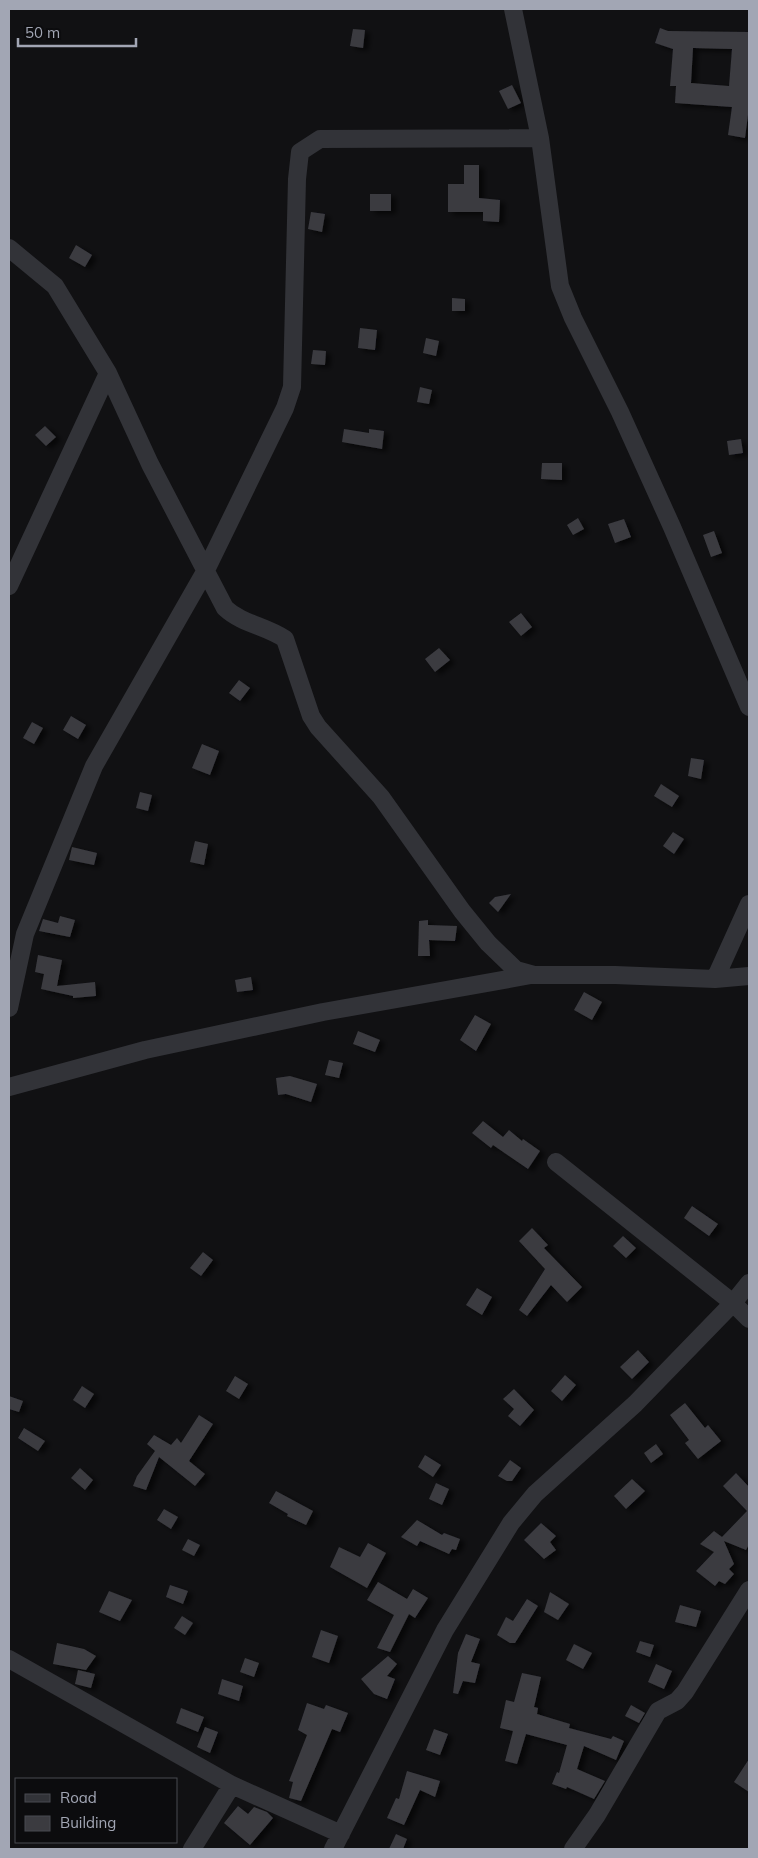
<svg xmlns="http://www.w3.org/2000/svg" width="758" height="1858" font-family="Mulish,sans-serif">
	<defs>
		<filter id="shadow"><feDropShadow dx="5" dy="3" stdDeviation="2.5" flood-color="#0009"/></filter>
	</defs>
	<rect width="100%" height="100%" fill="#111113"/>
	<path fill="#3b3b40" fill-rule="evenodd" filter="url(#shadow)" d="M660,28l8,3 81,1v75l-4,31 -17,-3 4,-28 -57,-4 1,-17h-6l3,-37 -18,-6zM693,48l39,1 -3,37 -38,-3z
		M353,29l12,1 -2,18 -13,-2z
		M512,85l9,18 -13,6 -9,-18z
		M464,165h15v33l21,2 -1,22 -16,-1v-9h-35v-28h16z
		M370,194h21v17h-21z
		M311,212l14,2 -3,18 -14,-3z
		M76,245l16,10 -7,12 -16,-9z
		M452,298l13,1v12h-13z
		M360,328l17,2 -2,20 -17,-2z
		M426,338l13,3 -3,15 -13,-3z
		M313,350l13,1 -1,14 -14,-1z
		M420,387l12,3 -3,14 -12,-2z
		M45,426l11,11 -10,9 -11,-11z
		M344,429l25,4v-4l15,2 -2,18 -40,-7z
		M741,439l2,14 -14,2 -2,-14z
		M542,463h20v17l-21,-1z
		M578,518l6,11 -11,6 -6,-10z
		M624,519l7,18 -16,6 -7,-19z
		M714,531l8,22 -11,4 -8,-22z
		M521,613l11,14 -11,9 -12,-14z
		M439,648l11,12 -15,12 -10,-13z
		M239,680l11,8 -10,13 -11,-8z
		M71,716l15,9 -8,14 -15,-9z
		M32,722l11,6 -9,16 -11,-6z
		M202,744l17,7 -9,24 -18,-7z
		M691,758l13,2 -3,19 -13,-3z
		M661,784l18,12 -7,11 -18,-11z
		M140,792l12,3 -4,16 -12,-3z
		M673,832l11,7 -10,15 -11,-8z
		M195,841l13,3 -4,21 -14,-3z
		M72,847l25,6 -3,12 -25,-5z
		M511,894l-13,18 -9,-9 6,-6z
		M60,916l15,4 -5,17 -31,-6 4,-12 15,4z
		M428,920v5l29,1 -2,15 -26,-1 1,16h-12l1,-35z
		M38,955l24,5 -5,26 38,-4 1,14 -23,2v-2l-32,-7 3,-15 -9,-2z
		M251,977l2,13 -16,2 -2,-12z
		M584,992l18,10 -10,18 -18,-10z
		M475,1015l16,9 -15,27 -16,-11z
		M358,1031l22,9 -5,12 -22,-8z
		M329,1060l14,3 -4,15 -14,-3z
		M290,1076l27,8 -6,18 -25,-8 -8,1 -2,-17z
		M483,1121l20,16 6,-7 13,11 1,-2 17,12 -12,18 -35,-24 -2,3 -19,-15z
		M692,1206l26,18 -9,12 -25,-18z
		M532,1228l16,17 -4,3 38,39 -15,15 -16,-17 -24,31 -8,-6 26,-41 -26,-28z
		M623,1236l13,12 -10,10 -13,-12z
		M203,1252l10,8 -12,16 -11,-8z
		M477,1288l15,9 -10,18 -16,-10z
		M638,1350l11,12 -17,17 -12,-12z
		M565,1375l11,10 -14,16 -11,-10z
		M235,1376l13,8 -9,15 -13,-8z
		M82,1386l12,8 -9,14 -12,-8z
		M514,1389l20,21 -14,16 -12,-10 6,-7 -11,-10z
		M9,1396l14,5 -4,11 -10,-3z
		M685,1403l20,25 3,-3 13,16 -23,18 -13,-16 4,-3 -19,-25z
		M199,1415l14,9 -24,37 16,13 -10,12 -36,-29 -13,33 -13,-4 4,-10 18,-25 -8,-7 7,-9 17,10 6,-7 4,5z
		M24,1428l21,13 -7,10 -20,-13z
		M656,1444l7,10 -12,9 -7,-10z
		M425,1455l16,10 -8,12 -15,-10z
		M510,1460l11,8 -9,13h-5l-9,-5z
		M80,1468l13,12 -8,10 -14,-12z
		M736,1473l13,14v57l-3,6 -22,-9 10,23 -5,5 5,5 -9,10 -6,-3 -4,5 -19,-15 18,-19 -14,-8 14,-13 8,6 25,-26 -24,-25z
		M632,1479l13,12 -19,18 -12,-13z
		M436,1483l13,6 -7,16 -13,-6z
		M276,1491l37,20 -7,14 -19,-9 1,-2 -19,-11z
		M164,1509l14,8 -7,12 -14,-9z
		M417,1520l25,15 2,-2 16,6 -4,11 -4,-1 -3,5 -29,-13 -3,5 -16,-9z
		M541,1523l15,13 -6,6 6,8 -12,9 -20,-19z
		M188,1539l12,6 -6,11 -12,-6z
		M368,1543l18,10 -19,35 -37,-21 9,-20 21,10z
		M378,1582l29,17 6,-10 15,9 -13,20 -6,-4 -19,38 -13,-4 17,-33 -27,-15z
		M170,1585l18,6 -5,13 -17,-7z
		M109,1591l23,9 -12,21 -21,-9z
		M550,1592l19,12 -11,16 -14,-8z
		M527,1599l11,7 -23,37h-5l-13,-8 9,-18 7,4z
		M680,1605l21,6 -5,16 -21,-5z
		M182,1616l11,7 -8,12 -11,-7z
		M321,1630l17,6 -9,27 -17,-6z
		M466,1634l14,5 -9,23 9,2 -5,19 -12,-2 -5,13 -5,-1 5,-40z
		M640,1641l14,4 -4,12 -14,-5z
		M57,1643l27,6 12,7 -10,14 -33,-6z
		M574,1644l18,9 -9,16 -17,-9z
		M388,1656l9,8 -10,12 8,3 -8,20 -13,-5 -13,-15z
		M245,1658l14,5 -5,14 -14,-5z
		M656,1664l16,7 -8,18 -16,-7z
		M78,1670l17,4 -4,14 -16,-4z
		M522,1673l19,4 -7,30 4,1 -1,6 33,10 -1,4 42,11 2,-3 11,5 -8,19 -32,-14 -7,23 28,12 -11,18 -27,-12 -1,2 -14,-5 5,-12 2,1 8,-28 -41,-11 -9,30 -12,-3 8,-30 -13,-3 6,-28 8,2z
		M222,1679l21,7 -4,15 -21,-7z
		M307,1703l17,6 2,-4 22,8 -8,19 -8,-3 -31,72 -12,-3 4,-16 -4,-1 18,-46 -9,-5z
		M631,1705l14,8 -6,10 -14,-7z
		M181,1708l23,9 -6,15 -22,-9z
		M205,1727l13,5 -8,21 -13,-6z
		M434,1729l14,5 -8,21 -14,-5z
		M749,1759v33l-15,-10z
		M407,1771l33,10 -5,16 -15,-7 -16,35 -17,-7 9,-20 3,1z
		M238,1806l10,8 6,-7 13,5 6,6 -23,27 -26,-22z
		M396,1834l11,5 -4,10h-14z"/>
	<g fill="none" stroke-linecap="round" stroke-linejoin="round">
		<path stroke="#323338" stroke-width="18" d="M513,9l27,129 20,148 13,32 47,94 52,115 77,180
			M9,248l46,38 53,87 42,91 75,144c17,16 41,18 60,31l26,77 7,11 63,70 81,114 26,32 28,27 18,5h81l100,4 34,-3
			M9,586l99,-213
			M715,979l34,-75
			M9,1008l16,-74 69,-168 112,-196 79,-162 7,-21 5,-208 3,-27 20,-13 220,-1
			M9,1087l136,-37 178,-38 208,-37
			M556,1162l177,141 16,16
			M9,1659l223,126 109,49
			M192,1849l40,-64
			M333,1849l112,-219 66,-107 24,-29 100,-90 98,-101 16,-20
			M573,1849l24,-34 61,-104 19,-10 8,-9 64,-102"/>
	</g>
	<rect width="758" height="1858" fill="none" stroke="#a2a6b4" stroke-width="20"/>
	<rect x="15" y="1778" width="162" height="65" fill="#0c0c0e" stroke="#484a50"/>
	<rect x="25" y="1794" width="25" height="8" fill="#323338" stroke="#484a50"/>
	<text x="60" y="1803" font-size="15" fill="#a2a6b4">Road</text>
	<rect x="25" y="1816" width="25" height="15" fill="#3b3b40" stroke="#484a50"/>
	<text x="60" y="1828" font-size="15" fill="#a2a6b4">Building</text>
	<path d="M18 38v8h118v-8" fill="none" stroke="#a2a6b4" stroke-width="2.5"/>
	<text x="25" y="38" font-size="15" fill="#a2a6b4" stroke="#0c0c0e" stroke-width="4" paint-order="stroke">50 m</text>
</svg>
